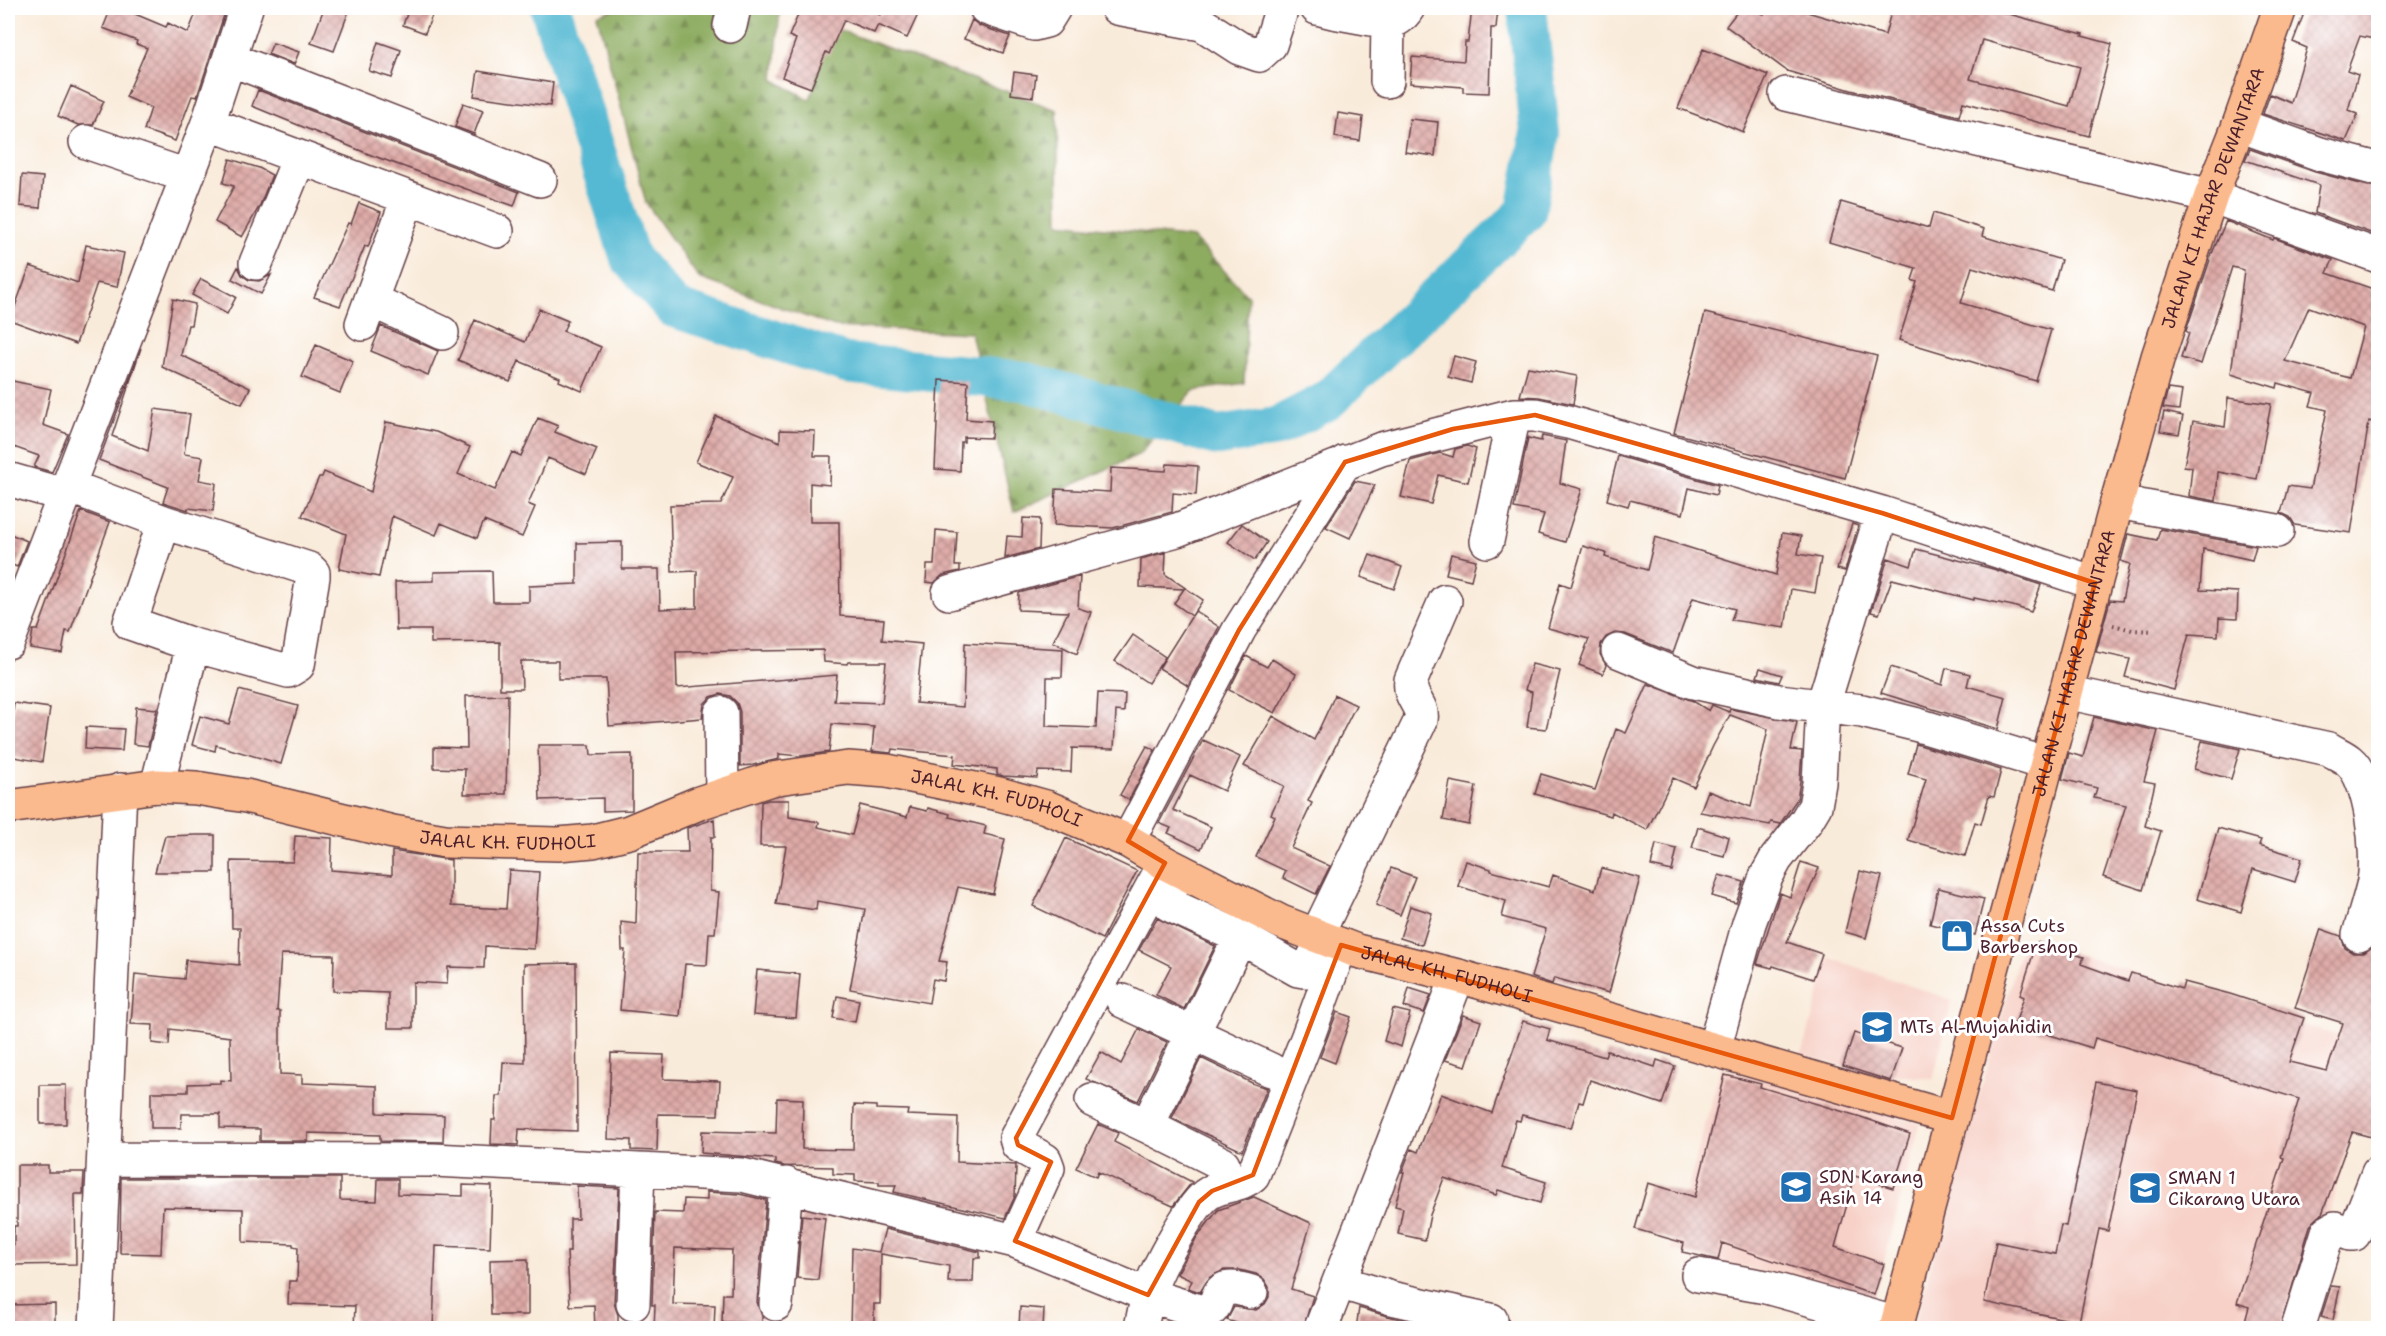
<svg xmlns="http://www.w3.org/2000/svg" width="2386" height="1336" font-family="'Shantell Sans',sans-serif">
	<defs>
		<pattern id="forest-firs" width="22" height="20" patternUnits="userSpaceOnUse" patternTransform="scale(1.5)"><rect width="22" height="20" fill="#8dac60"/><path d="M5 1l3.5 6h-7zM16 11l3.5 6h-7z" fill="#758b4f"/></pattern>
		<pattern id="building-cross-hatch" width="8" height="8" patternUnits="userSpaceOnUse" patternTransform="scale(1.5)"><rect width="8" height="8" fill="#deaaa7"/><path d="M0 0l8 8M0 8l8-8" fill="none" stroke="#b68a88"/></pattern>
	</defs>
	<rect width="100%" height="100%" fill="#fff"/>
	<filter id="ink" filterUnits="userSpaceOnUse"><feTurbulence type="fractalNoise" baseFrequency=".0167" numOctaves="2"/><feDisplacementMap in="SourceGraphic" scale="12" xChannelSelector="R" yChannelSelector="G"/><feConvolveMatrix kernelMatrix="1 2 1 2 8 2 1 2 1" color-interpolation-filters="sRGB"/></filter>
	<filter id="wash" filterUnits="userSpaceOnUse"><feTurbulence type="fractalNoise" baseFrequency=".008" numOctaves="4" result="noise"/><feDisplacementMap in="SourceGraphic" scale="24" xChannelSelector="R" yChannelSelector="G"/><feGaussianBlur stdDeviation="1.35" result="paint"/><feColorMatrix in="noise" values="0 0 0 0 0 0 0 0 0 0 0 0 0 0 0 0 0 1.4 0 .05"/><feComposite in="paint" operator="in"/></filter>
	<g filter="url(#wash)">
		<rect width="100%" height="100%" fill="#f9ebda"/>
		<path fill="#f7d1c7" d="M2024,938l350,109 -76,281h-385z
			M1830,958l122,42 -19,79 -73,-8 -59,-16z
			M1721,1067l199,57 -46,175 -203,-49z"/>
		<path fill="url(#forest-firs)" stroke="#6c6646" stroke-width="1.5" d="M618,8h162l-6,72 36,20 21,-73 226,83 2,113 134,15 55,58 -4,87 -51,8 -53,63 -126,58 -43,-179 -136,-6 -136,-49 -53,-75 -49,-188z"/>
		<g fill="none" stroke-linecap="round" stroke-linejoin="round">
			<path stroke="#55b9d3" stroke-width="40" d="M550,8l80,250 44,50 172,55 177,18 195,55 59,-9 50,-26 199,-189 14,-79 -13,-125"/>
		</g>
		<g id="blocks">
			<path fill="url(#building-cross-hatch)" fill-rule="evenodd" d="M111,8h15l10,3 -1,3 31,13 2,-4 20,10 10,-25h15l12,4 -28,85 -5,-1 -17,45 -31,-11 7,-22 -25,-11 21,-49 -11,-4 1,-3 -34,-13z
				M324,8h26l-16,43 -23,-8z
				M409,8h26l-10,25 -22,-8z
				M801,8h63l16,7 3,-7h38l-14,30 -29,-13 -4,8 -30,-13 -15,34 -3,-2 -15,36 -29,-11 14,-38 -7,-3z
				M1472,8h26l-2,20h-5l-2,65 -26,-1v-5l-53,-4 2,-26 52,4 1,-19h3z
				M1740,8h10l14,6 4,-6h38l-2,3 81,24 7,-27h95l96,26 -1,2 30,8 -23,92 -126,-34 -4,14 -108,-26 -64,-19 -61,-45zM1982,40l98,27 -11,39 -99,-27z
				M2306,8h73v32l-19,-4 -13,35 11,4 -10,35 10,4 -12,27 -83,-27 7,-20 21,9 16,-55 -14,-6z
				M972,20l8,6 30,10 -7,17 -39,-14z
				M378,42l23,8 -9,28 -23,-7z
				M273,43l26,9 -5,12 -26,-10z
				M1703,49l65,26 -25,57 -35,-15 -1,2 -29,-11z
				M478,71l75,12 -3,23 -76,-10z
				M1014,72l22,3 -3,22 -22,-3z
				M71,86l33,15 -11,24h-15l-20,-9z
				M258,90l261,102 -5,14 -143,-51 -119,-49z
				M463,103l20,7 -9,24 -19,-7z
				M1338,113l25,4 -3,24 -25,-4z
				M1410,119l28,3 -3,34 -30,-4z
				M2250,149l65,23 53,14h11v50l-64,-23 4,-28 -74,-25z
				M230,159l29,9 13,7 -12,30 -18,32 -27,-15 19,-36 -11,-3z
				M22,175l21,2 -3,31 -20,-2z
				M1841,202l88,26 4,-15 51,16 -2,7 79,24 -9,31 -80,-24 -11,36 90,27 -15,51 -137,-41 18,-58 -5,-2 4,-12 -87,-26z
				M359,203l22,9 -13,35 -3,-1 -25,60 -26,-9 34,-74 3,1z
				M2226,221l47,19 1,-2 59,22 -6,13 52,18v133l-10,-3 -18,112 -56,-8 -5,-8 -9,-4 7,-27 22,3 17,-79 -17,-4 4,-13 -36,-10 -1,5 -46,-14 13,-104 -12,-3 -31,97 -20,-6 8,-25 -3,-2 27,-80zM2309,307l55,20 -14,51 -65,-17z
				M86,245l38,8 -7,34 -20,-4 -21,61 -66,-24 20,-54 48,17z
				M238,267l4,8 7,5 10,1 12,-6 -10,19 -29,-15z
				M201,279l35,18 -9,17 -35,-19z
				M173,299l22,5 -4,21h-3l-7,30 69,33 -8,16 -80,-37z
				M539,309l29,12 -5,10 38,16 -19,44 -23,-10 1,-3 -41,-17 -9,21 -52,-22 17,-40 50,22z
				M1705,313l172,43 -32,122 -171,-45z
				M381,326l57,25 -10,24 -57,-24z
				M316,345l37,16 -13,32 -38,-16z
				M141,348l-29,88 36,15 7,-42 35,5 -6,40 19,3 -4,23 17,3 -3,28 -25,-3v2l-25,-8 5,-15 -69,-27z
				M1454,356l22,6 -5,21 -23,-6z
				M1528,367l49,9 -4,28 -34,-7 -19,-1z
				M8,380l43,9 -8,36 25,9 -16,38 -18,-5 5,-11 -31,-11z
				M939,380l29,2 -2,37 26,2 -1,17 -27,-1v5h-3l-1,29 -25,-2z
				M2168,389l14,2 -3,19 -16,-2z
				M2228,398l43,6 -14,75 -39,-7 -2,29 -27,-5 3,-29 -8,-1 9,-45 32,6z
				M2164,412l19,4 -4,18 -19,-3z
				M716,416l64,26v-12l35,1 -1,25h17l-1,29 -20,-2v39h29l1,94 44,3 -2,21 40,4 -6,59 47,4 2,-64 98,6 -1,28h-15l-1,49 50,2 2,-35 27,1 -1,18 -8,-1 -2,38 -42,-1 -1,24 -33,-1 -1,7 -34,-2 -6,-2v-5l-43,-5 1,-9 -63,-6 -1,4 -19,-2 2,-24 -42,-3 -3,28 -28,4 -22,-2v5l-26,6 -13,1v-54l-3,-9 -7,-7 -10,-2 -9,3 -7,7 -2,14 -93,8 -3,-47h-48v-18h-37l1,28h-22v-47l-69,1v-13h-35l-1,-48 39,-1v-9l58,-1 1,31h36v-16l48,-2v-41l45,-1v27h37l1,40 37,-1v-37l-25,1 -2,-67 51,-1 12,-27 -37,-15zM823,650l1,12 23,2 1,-2h38l-4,41 -48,-2 3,-26 -160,13 -1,-36z
				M538,418l20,8 -3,6 42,17 -11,25 -38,-16 -20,46 7,3 -13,30 -38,-16 -7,17 -36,-15 -5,12 -44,-19 -13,61 -40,-8 7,-35 -44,-18 17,-39h3l2,-5 47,20 15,-70 50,10 34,15 -12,27 37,16 17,-38 9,4z
				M1542,436l24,5 -6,42 22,6 -17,53 -27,-8 6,-20 -30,-6 14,-70 13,3z
				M1467,446l9,3 -8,33 -30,-7 -7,29 -30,-7 9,-36 30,-8 13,4 2,-8z
				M1618,456l100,29 -2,10 -27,-7 -6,26 -53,-14 -2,6 -21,-6z
				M1167,464l31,2 -2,29 -23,-2 -1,19 -59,16 -59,-3 2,-36 54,3 1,-24 55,3z
				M1355,481l20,4 -25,53 -24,-11z
				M81,511l29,11 -40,110 -4,-1 -4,22 -32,-5 3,-18h5z
				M1023,518l17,1 -1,30 -34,9 2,-22 15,1z
				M1242,524l25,18 -12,18 -27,-18z
				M1852,524l6,2 -13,45 -8,-2z
				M2160,529l96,17 -4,14 -49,-11 -3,41 38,2 -1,27 -18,-1 -1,18 -29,-2 -15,56 -49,-13 5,-18 -34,-7 14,-52 12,1 8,-37 -9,-3 7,-27 29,6z
				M936,530l21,2 -2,34h5v5l-17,4 -9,8 -8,-1 1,-17h7z
				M8,533l19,8 -10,26 -9,-4z
				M1782,533l19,3 -3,18 23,4 -6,35 -24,-4 -6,39 -54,-8 4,-11 -42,-11 -20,55 -48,-19 -10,-1 -9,4 -5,7 -1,10 6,11 -3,9 -24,-9 10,-26 -41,-11 12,-45 11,4 12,-41 23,7 -1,4 42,13 8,-33 121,38z
				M1916,549l77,20 48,16 -10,27 -18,-6 -39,-8v2l-82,-21 -13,35 -8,-2 17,-54 23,8z
				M1166,552l-1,22 38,26 -11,16 -18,-13 10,-14 -44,-2 1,-28z
				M1451,554l25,6 -5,20 -25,-6z
				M1370,555l32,12 -8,22 -33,-12z
				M1080,576l-2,32 13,4 -14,42 -24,-12 15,-30 -50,-2 1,-17z
				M1195,611l24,16 -31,59 -29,-18z
				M1133,635l32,22 -17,26 -33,-22z
				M1246,656l21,11 5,-8 24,15 -21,39 -46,-23z
				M1532,664l28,7 -14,58 -19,-2 5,-35 -7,-2z
				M1891,667l51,18 4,-17 24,6 -3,12 39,11 -8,32 -117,-36z
				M1760,668l22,7 -3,7 -22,-5z
				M1648,684l45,17 16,10 3,-6 17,7 1,-3 67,13 -6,28 11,1 -2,30 -3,18 -17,25 -9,-2 -1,3 -70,-13 8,-21 43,16 17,-78 -38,-14 -17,31 -19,41 -21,-9 -26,52 -35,-18 -1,4 -76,-22 6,-20 54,16 21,-61 10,4z
				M239,690l59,16 -17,58 -65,-19 -1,6 -23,-6 8,-29 29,8z
				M508,695l-2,99h-42l1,-25 -31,-1v-21l33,1 -1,-52z
				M1335,695l21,10 -48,96 4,2 -21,45 39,18 -14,28 -33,-16 3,-7 -30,-14 19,-41 -4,-2 13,-28 -40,-20 29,-50 41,24z
				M14,703l36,5 -8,54 -34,-6z
				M136,707l21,2 -9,37 -15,-2z
				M2094,717l64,14 -14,50 11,2 -10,43 16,5 -18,59 -40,-13 23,-72 -32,-7 3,-10 -35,-9 7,-26 14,4z
				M86,727l38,2 -2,22 -37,-2z
				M1203,740l37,17 -16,34 -34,-16 -17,35 38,17 -10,22 -33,-16 3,-5 -12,-5z
				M2202,741l38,8 -9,30 -37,-10z
				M1916,744l85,26 -7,27 -5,-1 -8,28 -6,-2 -10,34 -57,-16 18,-61 -18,-5z
				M538,745h52l1,10 41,-1v56l-29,1v-13l-63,2z
				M1147,746l8,4 -26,50 -9,-5z
				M1450,781l26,5 -7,39 -26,-5z
				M768,800h21v17l30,5 -1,5 34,8 8,-30 47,12 3,-10 17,4 1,-3 22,6 -1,3 37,9 -2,8 21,5 -12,55 -35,-7 -19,74 8,1 -3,19 -11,-2 -4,24 -79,-14 15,-80 -48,-8 -1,9 -40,-6 10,-58h-26l1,-44z
				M714,819l1,18h-4l-1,54 9,1 -4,41h-6l-2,32 -22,-1 -5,52 -60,-6 5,-60h-3l-1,-28 15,2 2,-72h50l-1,-24z
				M1698,827l31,10 -5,19 -32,-8z
				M2218,828l43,12 -2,5 43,13 -7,24 -42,-13 -12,43 -44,-13z
				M197,835h18v37h-60l10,-36z
				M295,836l37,2 -1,32 61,5v-24l59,9v46l55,3 3,-39 30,2 -5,77 -49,-3 -1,22 -36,-1 -1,17 -34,-2v46h-25v-35l-55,-2 1,-36 -53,-1 -4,57h3v63l22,1v8l75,3v27l67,2 -1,27 -63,-1v-6l-72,-2v8h-48v-12l-40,-1v-14h-38l-1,14h-30v-36h37v-8l32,-1v-3l11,1 -1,-44 -60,-8 -1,16 -17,-2 1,-18 -22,-1 4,-50 49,5 2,-19 53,5 1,-37h-8l-1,-67 62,1z
				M1066,838l71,33 -35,68 -69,-33z
				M1656,844l21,5 -5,22 -21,-5z
				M1466,861l25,8v2l58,16 4,-12 42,15 6,-22 39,10 -31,115 -55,-15 -2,6 -21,-7 15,-48 -44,-12 4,-16 -48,-15z
				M1801,862l18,6 -32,74 35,12 -9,25 -40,-13 -1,2 -15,-4 23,-71 10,4z
				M1391,868l24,9 -15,38 -24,-10z
				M1860,871l22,5 -16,62 -21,-6z
				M1719,875l25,7 -8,21 -24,-7z
				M1938,888l46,11 -9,36 -45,-11z
				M1410,906l22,7 -10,32 -22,-7z
				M1157,918l58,28 -31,63 -28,-14 15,-29 -32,-16z
				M2321,929l20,7 4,12 8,5h11l9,-7 6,2v191l-27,-7 -30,82 -12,12 -30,103h-37l6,-22 -12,-4 47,-145 -3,-1 18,-58 -204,-61 -3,10 -77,-24 9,-27 -4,-2 17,-53 47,15 -3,7 47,17 3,-8 51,16 2,-7 46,12 74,24 -15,44 38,9 16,-48 -48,-15z
				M576,963l1,168 -58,-2 -1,16 -27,-1 1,-24h3l1,-24h5l2,-34 22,1 -1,-99z
				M757,970l43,4 -4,44 -43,-3z
				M1409,988l22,7 -7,18 -20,-6z
				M837,996l22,4 -4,22 -22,-4z
				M1393,1009l17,4 -9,34 -17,-6z
				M1337,1012l14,5 -16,46 -15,-6z
				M1463,1015l18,6 -15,45 -21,-6z
				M1523,1021l27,8 -3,11 58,17 2,-6 48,16 2,-7 18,6 -13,38 -72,-24 -7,23 -4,-1 -8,26 -49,-13 -2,6 -4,-1 -14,48 44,14 -6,21 -42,-13 -2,5 -52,-17 -14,37 -5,25 -27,-6 5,-26 -8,-2 9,-34h-2l9,-23 7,3 23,-58 51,19z
				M1139,1029l28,13 -29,59 -52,-22 15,-27 20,12z
				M1854,1033l48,15 -11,33 -48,-15z
				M611,1053l53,2 -1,24 57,2 -2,34 -60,-1 -1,37 -26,-1v-10l-23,-1z
				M1201,1058l53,26 13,4 -25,63 -70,-33z
				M1725,1075l36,9 -1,3 101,30 49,17 -17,54 -38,-12 -20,71 49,17 -10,31 -152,-52 -4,17 -36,-8 2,-9 -49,-14 13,-46 47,14z
				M2096,1082l41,8 -29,141 -9,-2 -20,93 -95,-20 12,-60 59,12 6,-29 5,1z
				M40,1085h26v39h-26z
				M777,1098l26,1 -1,50 51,1 1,-45 22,1v3l32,1 -1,5 51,2 -1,45 59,3 -1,31 -10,22 -111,-26 2,-7h-17v-3l-24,-1v-6l-22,-1v-7l-49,-1 -9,-2v-5l-74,-6 1,-22 74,2z
				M1098,1124l20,9 -4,9 78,40 -19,24 -75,-34 -2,5 -20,-9z
				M17,1165h31v7h36l-1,22h-8l1,70 -64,1v-20h2v-19h3z
				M121,1178h219v22l37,1 1,-22h20v15l65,2v-11l29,1 -2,62 -54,-2 -3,83 -79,-2 1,-21 -67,-2 1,-23h8l1,-34 -5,-1v-2l-50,-2v-33l-80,-2 -2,47 -41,-1z
				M577,1186l42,2 -5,115 4,12v14h-23l-1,-24 -24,1 -3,-54h3v-33h8z
				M707,1192l32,2 27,6 -9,102 5,14v7l-40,-1 1,-28h8l1,-44 -57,-2 -2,56 42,1 -1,24h-60l1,-24h-3l3,-93 28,1 1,-14 23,1z
				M1254,1197l57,26 -20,66 22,7 -10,33h-66l2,-5 -12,-4 7,-13 22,3 9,-6 4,-7v-10l-5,-8 -8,-5 -16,-4h-16l-14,7 -10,15 -12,-4 4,-7 -15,-7 20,-37 21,-27z
				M802,1215l23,3 -7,62 -21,-2z
				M885,1229l95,23v6h-6l-1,24h-25l1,-16 -68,-12 -1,50h-6v25h-24l2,-81 27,4z
				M528,1259v56h-37l-1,-55z
				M2331,1286l9,1 -7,33 -12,-3z
				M55,1304v25h-47v-24z
				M1020,1307l24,2 -1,20h-24z
				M1359,1308l28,8 55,13h-86z"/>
		</g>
	</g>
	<g filter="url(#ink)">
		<use href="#blocks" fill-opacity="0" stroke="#643e45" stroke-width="1.5"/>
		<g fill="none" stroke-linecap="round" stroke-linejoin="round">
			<g stroke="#643e45" stroke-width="36">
				<path id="minor" d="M986,8l48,16 12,-3 8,-13
					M1117,8l85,16 37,24 20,7 11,-10 12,-37
					M1317,8l16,4 55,10c10,-1 15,-6 20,-14
					M730,26l4,-18
					M230,59l310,121
					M1387,81l1,-59
					M1786,94l425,102 167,60
					M208,123l289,108
					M2239,125l81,29 53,14
					M86,142l101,34
					M256,263l43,-105
					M371,300l71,33
					M362,324l46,-126
					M8,479l56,16
					M68,486l96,36 145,47 4,4v4l-15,88 -10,6 -95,-26 -63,-22 34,-101
					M2117,502l160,29
					M1487,541l27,-126
					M949,593l228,-63 204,-81 133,-34h21l33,7 314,91 213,70
					M8,642l200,-519 38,-115
					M1618,651l75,31 86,19 83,10 56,14 129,39
					M2066,692l263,57c6,4 14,7 20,12 22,18 30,92 25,120 -4,18 -10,36 -15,54
					M721,713l1,81
					M157,786l36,-141
					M1128,841l111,-211 106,-168
					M1180,871l-12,23 2,11 70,32 58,33 6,1 5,-4 14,-28
					M1316,937l105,-217c3,-16 -13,-21 -10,-40l34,-79
					M1123,1001l148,69
					M1714,1049l35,-126 17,-46 10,-18 30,-38 9,-15 4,-23 4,-78 59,-192
					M1092,1100l55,26
					M105,1159l328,1 309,15 273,66 133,54 51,16c31,6 1,-36 52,-19
					M1223,1164l-76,-38 107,-217
					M1015,1241l33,-73 -3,-8 -27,-15 -2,-7 149,-275
					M1698,1275l68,12 132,37
					M1339,1282l52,16 100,22
					M633,1304l5,-134
					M776,1304l10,-120
					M96,1328l24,-538
					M1141,1328c2,-10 4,-21 7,-32 6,-23 40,-86 58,-101 14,-11 34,-8 47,-20l55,-139 33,-91
					M1321,1328l137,-352
					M2298,1328l30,-96 7,-4 15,6h4l24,-61"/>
			</g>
			<g stroke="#643e45" stroke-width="36">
				<g id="major">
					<path id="s1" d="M8,807l149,-21 39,2 50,8 147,36 52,9 113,3 35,-3 36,-9 70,-29 72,-24 77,-11 39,3 112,23 47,13 82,34 37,22 116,59 76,29 101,25 494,142"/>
					<path id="s2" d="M1896,1328l221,-826 41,-145 53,-161 28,-71 41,-117"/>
				</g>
			</g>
			<path stroke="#643e45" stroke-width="4" stroke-dasharray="1.5 4.5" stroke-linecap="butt" d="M2113,625l19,5 21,1"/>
			<use href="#minor" stroke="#fff" stroke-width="33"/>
			<use href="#major" stroke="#fbba8d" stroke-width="33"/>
		</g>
	</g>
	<path fill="none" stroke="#e8590c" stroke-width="4.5" stroke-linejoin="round" d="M1535,415l347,98 213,70 -143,535 -611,-173 -88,230 -41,16 -13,11 -51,93 -133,-54 36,-79 -33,-17 -2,-7 149,-275 -37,-22 111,-211 106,-168 108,-33z"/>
	<defs>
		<g id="shop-square" transform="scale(1.725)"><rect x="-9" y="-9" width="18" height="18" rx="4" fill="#1f6fb2" stroke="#fff"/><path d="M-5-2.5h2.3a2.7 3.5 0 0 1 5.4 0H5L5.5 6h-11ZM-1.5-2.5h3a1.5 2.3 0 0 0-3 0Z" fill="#fff"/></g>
		<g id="school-square" transform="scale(1.725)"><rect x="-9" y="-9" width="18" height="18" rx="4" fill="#1f6fb2" stroke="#fff"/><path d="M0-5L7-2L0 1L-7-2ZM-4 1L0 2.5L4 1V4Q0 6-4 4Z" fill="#fff"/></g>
	</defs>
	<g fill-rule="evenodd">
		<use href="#shop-square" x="1957" y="936"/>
		<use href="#school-square" x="1877" y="1027"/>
		<use href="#school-square" x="1796" y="1187"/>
		<use href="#school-square" x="2145" y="1188"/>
	</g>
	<g text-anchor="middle" stroke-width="6" stroke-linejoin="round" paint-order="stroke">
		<g font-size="18" fill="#4a1f2b" stroke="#fff">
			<text dy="6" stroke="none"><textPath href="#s2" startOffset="1174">JALAN KI HAJAR DEWANTARA</textPath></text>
			<text dy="6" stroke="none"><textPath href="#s2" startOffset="688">JALAN KI HAJAR DEWANTARA</textPath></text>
			<text dy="6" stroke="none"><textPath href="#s1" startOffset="1011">JALAL KH. FUDHOLI</textPath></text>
			<text dy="6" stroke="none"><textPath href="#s1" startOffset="507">JALAL KH. FUDHOLI</textPath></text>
			<text dy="6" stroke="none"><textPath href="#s1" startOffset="1497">JALAL KH. FUDHOLI</textPath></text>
		</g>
		<g font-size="18" fill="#4a1f2b" stroke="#fff" text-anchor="start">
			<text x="1980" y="932">Assa Cuts<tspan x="1980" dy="21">Barbershop</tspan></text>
			<text x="1900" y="1033">MTs Al-Mujahidin</text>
			<text x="1819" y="1183">SDN Karang<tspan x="1819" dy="21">Asih 14</tspan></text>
			<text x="2168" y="1184">SMAN 1<tspan x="2168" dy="21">Cikarang Utara</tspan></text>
		</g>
	</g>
	<rect width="2386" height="1336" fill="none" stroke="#fff" stroke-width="30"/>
</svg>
